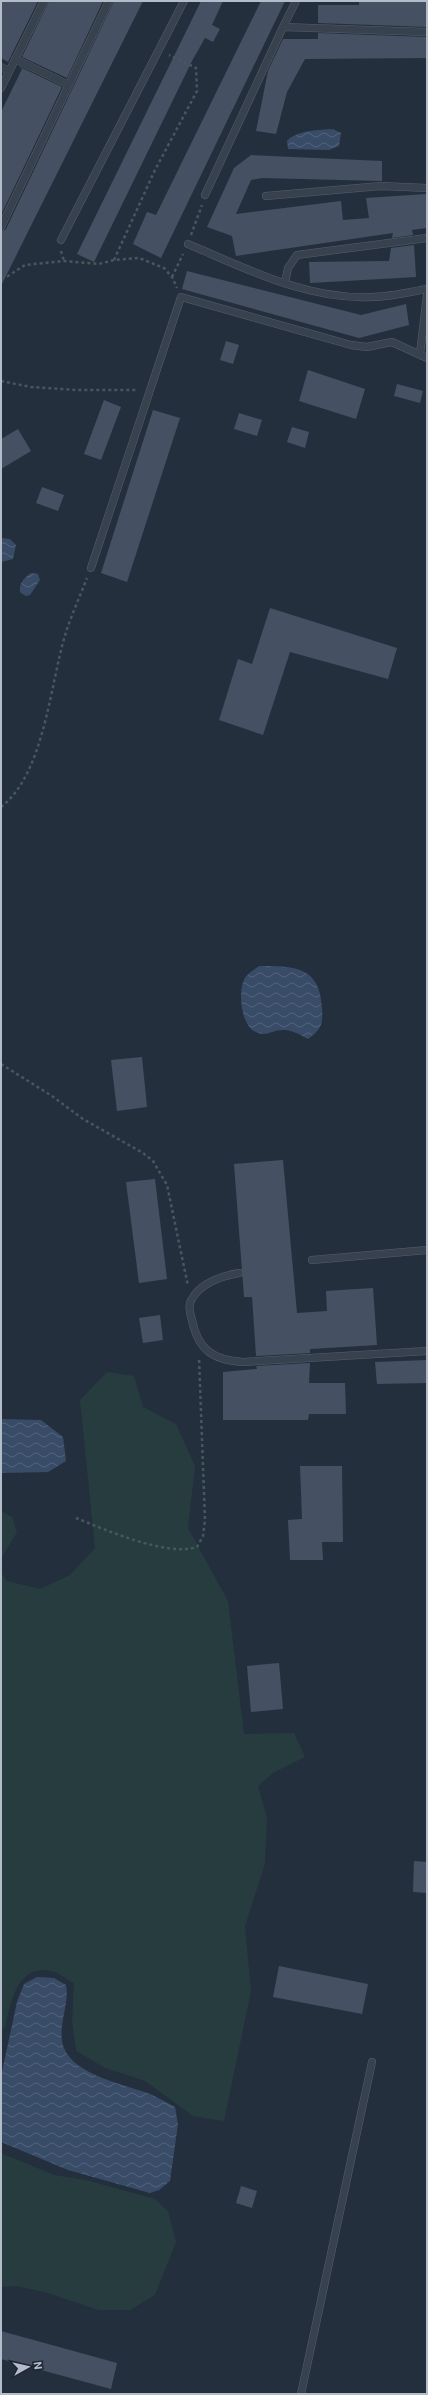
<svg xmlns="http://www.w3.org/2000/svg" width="428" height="2395" font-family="Roboto,sans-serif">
	<defs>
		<pattern id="water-waves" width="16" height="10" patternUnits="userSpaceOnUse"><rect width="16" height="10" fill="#394c67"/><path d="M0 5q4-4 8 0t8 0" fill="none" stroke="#53647b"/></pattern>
	</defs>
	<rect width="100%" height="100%" fill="#242f3e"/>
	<path fill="#263c3f" d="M107,1372l27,4 9,31 33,17 19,42 -7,62 40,73 16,133 50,-1 11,24 -32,16 -15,13 9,32 -2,46 -20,62 6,65 -27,130 -31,-5 -48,-35 -40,-13 -29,-17 -4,-30 2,-38c-6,-3 -15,-10 -22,-12 -35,-8 -41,31 -47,56l-4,2v-457l6,9 33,8 30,-14 25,-27 -15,-148z
		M1,1511l11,6 5,15 -16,27z
		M1,2153l53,22 32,5 69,19 13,12 8,31 -21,53 -25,15h-31l-51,-17 -31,-7 -16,1z"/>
	<path fill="url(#water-waves)" d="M333,129l8,4 -2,13 -10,4 -41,-1 -1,-8c9,-11 33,-11 46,-12z
		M1,538l9,1 6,6 -3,14 -12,3z
		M31,573l7,1 2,6 -10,15 -4,1 -6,-4c-1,-9 4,-14 11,-19z
		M259,966c35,0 61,0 63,42 1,16 0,21 -14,31 -7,-4 -17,-10 -26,-9 -9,0 -14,6 -24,3 -17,-5 -21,-41 -13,-55 2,-4 10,-9 14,-12z
		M1,1419l40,1 22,17 3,24 -18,11 -47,1z
		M37,1977l17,1 12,7c4,20 -10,43 -2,63 10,27 62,37 86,46 9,4 17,9 25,13l3,17 -8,57 -11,9 -9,3 -82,-23 -67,-28v-66l16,-74 7,-18z"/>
	<path fill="#455162" d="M1,1h37l-30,61 -7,-4z
		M49,1h54l-36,77 -45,-21z
		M114,1h29l-142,285v-54l5,-3z
		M201,1h22l-11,24 8,4 -7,13 -8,-4 -13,23 -98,201 -17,-8z
		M261,1h24l-124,257 -28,-14 14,-32 9,3z
		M359,1h68v26l-109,-4v-18h41z
		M318,33l109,4v21l-122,1 -18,33 -11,42 -20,-3 12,-60 15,-32h35z
		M18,66l44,21 -61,128v-103l21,-43z
		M251,155l131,6v20l-120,-3 -11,2 -15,34 105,-13 2,19 26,-2 -3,-20 60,-4 1,34 -15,2 1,5 -21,3 1,-5 -157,23 -4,-20 -25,-9 27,-59z
		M414,245l2,32 -106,6 -1,-21 80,-1 2,-13z
		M187,271l174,44 45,-11 3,21 -50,13 -177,-49z
		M226,341l13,4 -6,19 -13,-4z
		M308,370l57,19 -9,30 -57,-18z
		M397,384l26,7 -3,12 -26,-7z
		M104,400l17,7 -20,53 -17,-6z
		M153,410l27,8 -53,164 -26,-9z
		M239,413l23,7 -5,16 -23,-7z
		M292,427l17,5 -4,16 -18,-6z
		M18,429l13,22 -30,18v-30z
		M42,487l22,8 -6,16 -22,-8z
		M270,608l127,40 -9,31 -98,-27 -27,83 -44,-15 19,-61 14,5z
		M142,1057l5,50 -30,4 -6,-51z
		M283,1160l14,153 30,-2 -1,-20 47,-3 4,57 -67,4v4l-54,3 -4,-59h-8l-10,-133z
		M155,1179l12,100 -28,4 -13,-101z
		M160,1315l3,25 -20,3 -4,-25z
		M427,1360v23l-50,1 -2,-22z
		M310,1363l-1,20h36l1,31h-37l-1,6h-85v-48l34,-3 -1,-3z
		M300,1466h42l1,76h-21l1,18h-33l-2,-40 14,-1z
		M279,1663l4,46 -32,3 -4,-46z
		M414,1861l13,1v31l-14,-1z
		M279,1966l89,18 -6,30 -89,-17z
		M241,2186l16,5 -5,17 -16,-5z
		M1,2331l116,32 -6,26 -110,-30z"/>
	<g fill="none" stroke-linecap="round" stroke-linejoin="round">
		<g stroke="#565f6c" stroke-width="8">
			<path id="lane" d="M296,1l-13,26 144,5
				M15,59l54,26
				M1,67l8,4
				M1,88l43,-87
				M205,195l78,-168
				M266,196l115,-10 46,2
				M1,227l108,-226
				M61,240l123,-239
				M188,244c59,25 119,56 184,53 18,0 37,-5 55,-8
				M285,283l3,-15 9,-13 130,-17
				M420,354l7,-59
				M91,568l90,-271 170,48 16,2 25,-5 35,16
				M312,1260l115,-10
				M239,1273c-17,3 -38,9 -47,26 -4,5 -2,15 0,21 6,30 21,40 51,42l184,-11
				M301,2394l71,-332"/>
		</g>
		<path stroke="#44595c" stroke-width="2.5" stroke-dasharray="3 3" stroke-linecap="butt" d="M191,235l11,-30
			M61,251l3,10
			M114,260l41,-90 42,-79 -1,-23 -27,-13
			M1,277l7,-1 17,-11 39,-4 35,3 15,-4 25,-2 25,10 8,9 5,11
			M172,277l11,-23
			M1,381l30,6 46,3h61
			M1,807c44,-34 49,-124 65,-175 6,-18 14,-36 21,-54
			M1,1064l51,32 31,23 60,34 10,8 14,24 21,101
			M76,1518c30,12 91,39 121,29l6,-11 2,-16 -6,-162"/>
		<use href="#lane" stroke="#38414e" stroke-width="7"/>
	</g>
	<rect width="428" height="2395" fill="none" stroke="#b4bcc9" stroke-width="4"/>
	<g transform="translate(28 2367) rotate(82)" stroke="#1d2633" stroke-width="3" paint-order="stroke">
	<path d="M0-3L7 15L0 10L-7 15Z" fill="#b4bcc9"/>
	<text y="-6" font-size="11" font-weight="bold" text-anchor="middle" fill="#b4bcc9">N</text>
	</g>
</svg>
